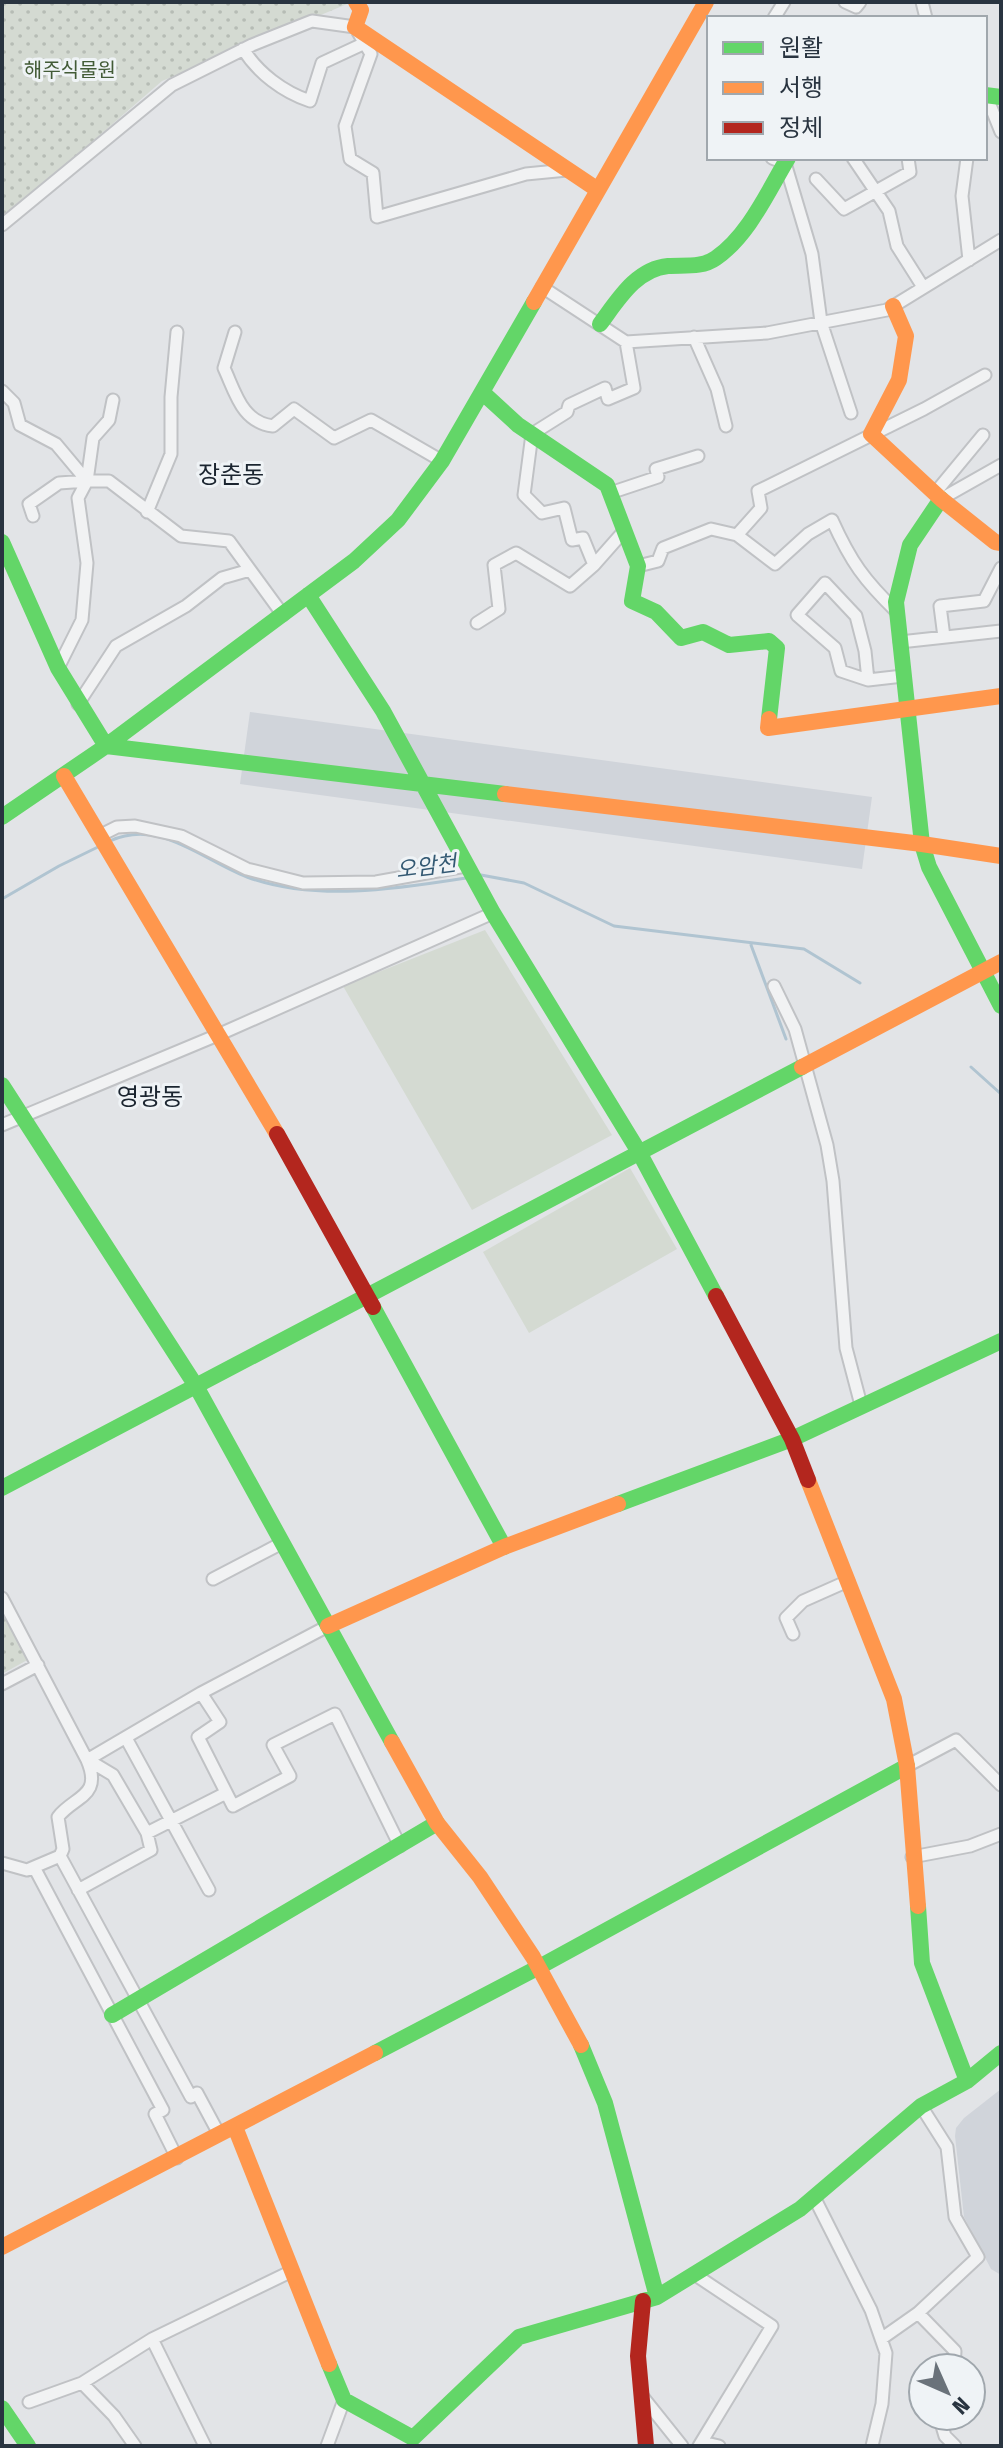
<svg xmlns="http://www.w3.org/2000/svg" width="1003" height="2448" font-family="'Fira Sans Condensed','Noto Sans KR',sans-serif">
	<defs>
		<pattern id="garden-dots" width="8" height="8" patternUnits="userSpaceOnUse" patternTransform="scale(2)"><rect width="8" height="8" fill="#d4dad2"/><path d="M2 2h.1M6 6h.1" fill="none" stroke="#b6bcb5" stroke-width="1.8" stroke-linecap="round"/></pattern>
	</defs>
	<rect width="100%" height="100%" fill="#e2e4e7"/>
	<path fill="#d0d4da" d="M250,712l622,85 -10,72 -622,-85z
		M1001,2089v186l-10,-6 -27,-52 -9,-81 1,-8 8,-10z"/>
	<path fill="#d4dad2" d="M485,930l127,205 -140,75 -129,-224z
		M630,1168l47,81 -148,84 -46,-81z"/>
	<path fill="url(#garden-dots)" d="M2,2h350l-190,79 -160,139z
		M2,1611l27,48 -27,15z"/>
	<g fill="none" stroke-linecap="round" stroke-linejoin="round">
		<path stroke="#b0c4d1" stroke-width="3" d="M110,841c50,-23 92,19 137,36 68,25 149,12 219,1
			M481,875l43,8 90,43 190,23 56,34
			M2,899l57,-33 41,-20
			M751,945l35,94
			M971,1067l30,27"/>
		<g stroke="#c0c2c5" stroke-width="15">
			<path id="street" d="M845,2l11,5 4,-5
				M922,2l4,16
				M774,18l10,-16
				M243,49c15,24 40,43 67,52l12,-38 43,-20
				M986,95l15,37
				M772,158l13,5 27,91 9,68 30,91
				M853,158l36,53 8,35 26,41
				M967,158l-5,38 7,64
				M816,179l28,30 66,-37 -2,-14
				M2,225l170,-140 80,-40 60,-24 43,6 16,27 -26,72 5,33 23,14 4,44 149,-43 41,-4
				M542,287l84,55 141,-9 120,-23 114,-70
				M235,332l-11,36c12,26 18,54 49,58l21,-17 40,29 37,-18 71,41
				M694,337l23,52 9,37
				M2,391l12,12 6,22 36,19 31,37 6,-43 16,-18 4,-20
				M610,493l48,-16 -2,-8 42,-13
				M935,493l48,-58
				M941,499l60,-34
				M147,512l24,-58v-57l6,-65
				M33,516l-4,-12 30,-21 28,-2
				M737,535l38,29 33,-30 24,-14c19,42 32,60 65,92
				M594,565l-11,-27 -11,2 -8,-32 -22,5 -18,-18 8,-61 35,-22 2,-7 36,-17 3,11 26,-11 -8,-46
				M638,566l20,-5 5,-13 48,-19 26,6 24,-27 -3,-17 166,-82 61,-34
				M477,623l22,-14 -5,-44 22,-12 54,33 24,-21 30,-34
				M944,637l-4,-31 44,-5 17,-33
				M900,642l101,-11
				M58,668l24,-48 5,-57 -9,-65 9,-17h22l72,55 48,5 54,74
				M868,680l-3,-29 -9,-35 -31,-33 -28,32 38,33 6,23 27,9 35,-4
				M78,704l38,-58 70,-40 36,-28 28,-8
				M101,835l16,-8 18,-1 46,10 66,33 56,14 73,-1 90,-16
				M774,986l21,43 32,116 6,36 13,167 15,57
				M2,1125l218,-91 273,-121
				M213,1579l69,-36
				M2,1598l85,162c16,37 -13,36 -29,57l5,32 -3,7 -33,14 -25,-7
				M793,1634l-7,-16 17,-17 45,-20
				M2,1684l36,-19
				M201,1693l19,29 -22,15 35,69 57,-30 -17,-31 62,-31 65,132
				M126,1738l83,152
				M87,1760l114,-67 127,-67
				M907,1766l49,-26 45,45
				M147,1833l79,-40
				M60,1856l131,241 6,-4 22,41
				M912,1857l58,-11 31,-12
				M35,1869l128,241 -8,4 22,44
				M78,1890l73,-40 -4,-17 -34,-58 -25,-15
				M814,2197l57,113 15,43 -4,51 -10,42
				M694,2274l78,52 -73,120
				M918,2313l37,38 -1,17
				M152,2339l53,107
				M881,2339l37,-26 60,-56 -23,-40 -8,-70 -26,-41
				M82,2383l32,33 21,30
				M642,2396l40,50
				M29,2402l53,-19 70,-44 140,-68
				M939,2416l6,20 10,10
				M702,2442l17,4
				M327,2446l17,-46"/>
		</g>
		<use href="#street" stroke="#f1f2f3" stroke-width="11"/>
		<path stroke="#63d668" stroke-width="16" d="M985,95l16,2
			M600,324c18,-24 36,-55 68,-58 17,-1 34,2 48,-8 33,-23 52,-67 72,-100
			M482,392l36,33 89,60 31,81 -6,35 24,11 25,26 22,-6 26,13 40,-4 8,7 -8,71
			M941,499l-31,46 -14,57 26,242 7,23 72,139
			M2,542l56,126 48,78 399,48
			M308,595l75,116 110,202 146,239 77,144
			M2,817l104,-71 248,-185 44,-41 44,-59 92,-159
			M2,1085l194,301 196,356
			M373,1307l131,240
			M2,1488l800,-421
			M618,1504l174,-65 209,-98
			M918,1906l4,57 45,118
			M112,2015l325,-192
			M581,2045l24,58 52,194
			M375,2053l166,-87 366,-200
			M329,2364l15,36 69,38 106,-101 138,-40 143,-88 121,-103 46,-25 34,-28
			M2,2408l26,38"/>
		<path stroke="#ff974d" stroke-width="16" d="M356,2l5,8 -6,17 243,163
			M534,302l172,-300
			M893,306l13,30 -7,44 -28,54 70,65 54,43 6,1
			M769,719l-1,9 233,-32
			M64,776l213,358
			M505,794l417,50 79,12
			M802,1067l199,-105
			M808,1480l86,219 13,67 11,140
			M328,1626l176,-79 114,-43
			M392,1742l45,81 43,54 53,80 48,88
			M235,2127l94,237
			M2,2247l373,-194"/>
		<path stroke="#b3261e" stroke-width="16" d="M277,1134l96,173
			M716,1296l76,143 16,41
			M643,2301l-5,55 8,90"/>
	</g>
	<g text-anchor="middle" stroke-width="6" stroke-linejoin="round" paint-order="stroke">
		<g font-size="20" fill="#425b36" stroke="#eff3f6">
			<text x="70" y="77">해주식물원</text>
		</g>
		<g font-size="22" font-style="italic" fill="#335973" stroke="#eff3f6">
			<text transform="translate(426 866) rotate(-7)" y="8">오암천</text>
		</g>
		<g font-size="24" fill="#1b2530" stroke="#eff3f6">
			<text x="231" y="483">장춘동</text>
			<text x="150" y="1105">영광동</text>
		</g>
	</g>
	<rect width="1003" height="2448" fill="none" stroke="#293440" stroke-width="8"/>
	<rect x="707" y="16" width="280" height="144" fill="#eff3f6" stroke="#a0a7ad" stroke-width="2"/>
	<rect x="723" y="42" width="40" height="12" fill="#63d668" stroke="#a0a7ad" stroke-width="2"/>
	<text x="779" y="56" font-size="24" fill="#293440">원활</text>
	<rect x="723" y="82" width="40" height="12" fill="#ff974d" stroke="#a0a7ad" stroke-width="2"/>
	<text x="779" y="96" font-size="24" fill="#293440">서행</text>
	<rect x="723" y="122" width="40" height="12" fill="#b3261e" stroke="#a0a7ad" stroke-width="2"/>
	<text x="779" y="136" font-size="24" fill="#293440">정체</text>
	<g transform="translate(947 2392) rotate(135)"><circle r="38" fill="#eff3f6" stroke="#a0a7ad" stroke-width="2"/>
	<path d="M0-6L14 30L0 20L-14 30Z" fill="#6a727a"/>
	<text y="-12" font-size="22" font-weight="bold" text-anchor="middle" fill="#293440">N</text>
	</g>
</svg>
